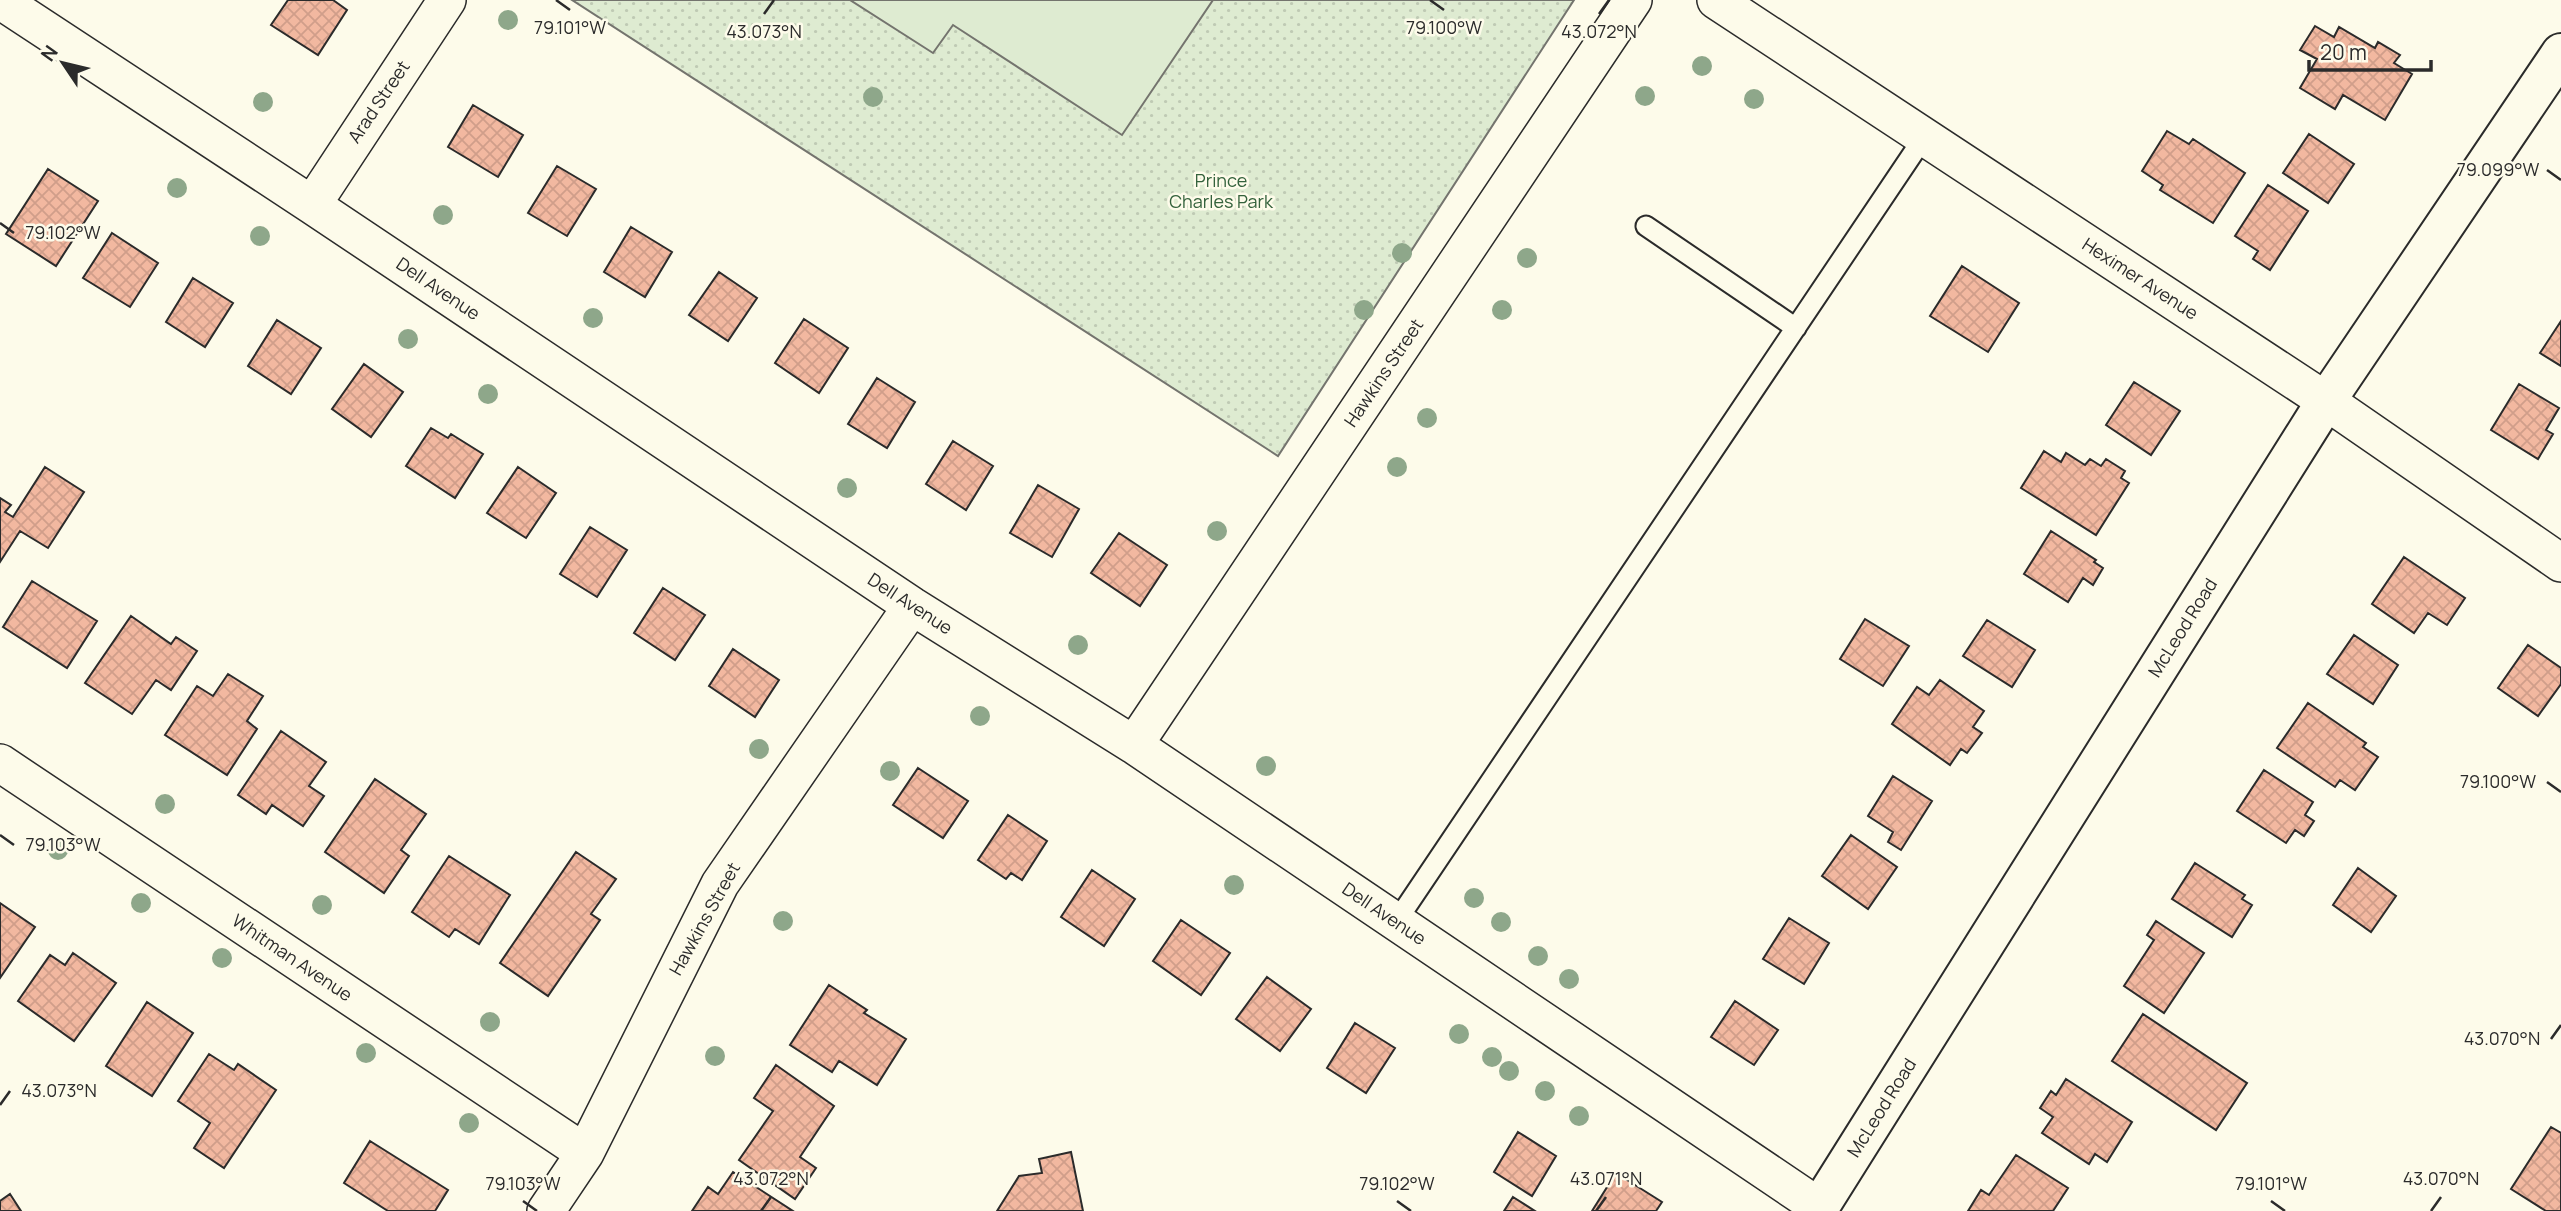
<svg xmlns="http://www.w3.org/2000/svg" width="2561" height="1211" font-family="Manrope,sans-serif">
	<defs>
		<pattern id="park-dots" width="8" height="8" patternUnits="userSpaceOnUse" patternTransform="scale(1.75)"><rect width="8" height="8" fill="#deebd1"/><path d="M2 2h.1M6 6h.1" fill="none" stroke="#bfcab4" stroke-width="1.8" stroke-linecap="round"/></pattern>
		<pattern id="building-cross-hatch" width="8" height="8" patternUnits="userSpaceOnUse" patternTransform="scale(1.75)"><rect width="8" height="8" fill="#f2b8a0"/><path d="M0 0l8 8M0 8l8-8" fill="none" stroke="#d09e8a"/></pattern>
	</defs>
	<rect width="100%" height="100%" fill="#fdfbea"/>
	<path fill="url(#park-dots)" stroke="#74746e" stroke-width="2" d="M572,0h1002l-296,456z"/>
	<path fill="#deebd1" stroke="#74746e" stroke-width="2" d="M850,0h363l-91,135 -169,-110 -20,28z"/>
	<path fill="url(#building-cross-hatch)" stroke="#2b2b2b" stroke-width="2" d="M288,0h45l14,10 -29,45 -47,-30z
		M2315,26l19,11 5,-10 36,21 3,-6 22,13 -6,8 18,11 -27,46 -42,-25 -8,14 -35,-21 17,-29 -17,-9z
		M473,105l50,30 -25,42 -50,-30z
		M2167,131l22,13 4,-5 52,34 -32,50 -53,-33 3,-5 -21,-14z
		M2309,134l45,30 -26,39 -45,-30z
		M557,166l39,23 -29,47 -39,-23z
		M48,169l50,32 -42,65 -50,-32z
		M2268,185l40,26 -38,59 -17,-11 5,-8 -23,-15z
		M631,227l41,25 -27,45 -41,-25z
		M112,233l46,30 -28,44 -47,-29z
		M1962,266l57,37 -31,49 -58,-36z
		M719,272l38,26 -29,43 -39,-26z
		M193,278l40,25 -28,44 -39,-25z
		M804,319l44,29 -29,45 -44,-30z
		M277,320l44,28 -30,46 -43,-28z
		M2561,321v45l-21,-13z
		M364,364l39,28 -32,45 -39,-28z
		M877,378l38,24 -28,46 -39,-24z
		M2134,382l46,29 -29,44 -45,-30z
		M2519,384l40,24 -13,22 7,4 -15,25 -47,-29z
		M431,428l17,10 3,-4 32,20 -28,44 -49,-32z
		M953,441l40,25 -27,44 -40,-26z
		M2044,451l17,11 5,-9 19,12 5,-6 11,7 5,-7 19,12 -4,7 8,5 -33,52 -75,-47z
		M45,467l39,25 -36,56 -28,-17 -20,31v-64l11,7 -6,7 8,5z
		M518,467l38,26 -30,45 -39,-25z
		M1038,485l41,24 -27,48 -42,-24z
		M590,527l37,23 -30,47 -37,-23z
		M2051,531l45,29 -2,2 9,6 -10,17 -10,-7 -15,24 -44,-28z
		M1119,533l48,32 -27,41 -49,-33z
		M2404,557l61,41 -18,27 -19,-12 -14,20 -42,-29z
		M32,581l65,40 -30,47 -64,-41z
		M663,588l42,27 -30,45 -41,-27z
		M131,616l40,28 5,-7 21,14 -26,39 -15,-10 -24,34 -47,-31z
		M1865,619l44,27 -26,40 -43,-27z
		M1987,620l48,30 -23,37 -49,-31z
		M2354,635l44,30 -25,39 -46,-30z
		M2528,645l33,23v16l-23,32 -40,-28z
		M733,649l46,31 -24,37 -46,-31z
		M228,674l35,22 -16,25 10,8 -30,46 -62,-40 32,-49 16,10z
		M1940,680l44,31 -11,16 9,6 -15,20 -6,-4 -11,16 -58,-41 25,-37 12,8z
		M2308,703l58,40 -3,4 15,10 -23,33 -15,-10 -5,7 -58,-39z
		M281,731l45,31 -17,24 15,10 -21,30 -31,-21 -6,9 -28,-19z
		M918,768l50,33 -25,37 -50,-33z
		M2264,770l49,32 -8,13 9,6 -10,15 -9,-6 -9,13 -49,-32z
		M1893,776l39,25 -31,49 -13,-8 5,-10 -25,-16z
		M375,779l51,35 -25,36 8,6 -25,37 -59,-41z
		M1008,815l39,26 -25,39 -11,-7 -5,6 -28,-19z
		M1851,835l46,32 -29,42 -46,-33z
		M576,852l40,27 -25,35 9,6 -52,76 -48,-33z
		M449,856l61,39 -31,49 -24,-15 -6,8 -37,-25z
		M2195,863l50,32 -3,4 10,6 -20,32 -60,-38z
		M2358,868l38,28 -25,36 -38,-27z
		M1092,870l43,29 -31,47 -43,-29z
		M0,903l35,24 -35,51z
		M1789,918l40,25 -25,41 -41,-25z
		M1181,920l49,33 -29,42 -48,-34z
		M2156,921l48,32 -40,60 -40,-27 30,-46 -7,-5z
		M73,953l43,30 -42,58 -56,-40 32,-46 15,10z
		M1267,977l44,32 -31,42 -44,-32z
		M829,985l38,25 -3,3 42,26 -29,46 -38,-24 -7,11 -42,-27z
		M1735,1001l43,29 -24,35 -43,-28z
		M147,1002l46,31 -41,63 -46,-30z
		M2143,1014l104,69 -31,47 -104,-69z
		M1355,1023l40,25 -29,45 -39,-25z
		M209,1054l25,16 4,-6 38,26 -52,78 -30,-20 16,-25 -32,-22z
		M776,1065l58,41 -34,51 16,11 -21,31 -56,-39 34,-49 -19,-13z
		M2066,1079l66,43 -25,40 -12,-8 -6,10 -47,-31 11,-16 -13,-9 11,-17 5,4z
		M2551,1127l10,6v78h-15l-35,-22z
		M1518,1132l38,24 -24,40 -38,-24z
		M370,1141l78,49 -13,21h-47l-44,-28z
		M1071,1152l12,59h-86l22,-35 23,-3 -3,-14z
		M2016,1155l52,33 -15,23h-85l13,-21 8,5z
		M733,1172l60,39h-101l16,-24 10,7z
		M1616,1173l46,29 -6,9h-64z
		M10,1194l11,17h-21v-10z
		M1513,1197l22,14h-31z"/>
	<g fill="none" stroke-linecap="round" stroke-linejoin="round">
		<g stroke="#2b2b2b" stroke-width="23">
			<path id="lane" d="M1646,226l150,102
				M1396,922l528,-785"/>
		</g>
		<g stroke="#2b2b2b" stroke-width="40">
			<path id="street" d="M0,0l312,205 600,401 222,139 685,462
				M1716,0l610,401 235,162
				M312,205l135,-205
				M1134,745l499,-745
				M0,763l585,390
				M546,1211l39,-58 135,-269 192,-278"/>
		</g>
		<g stroke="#2b2b2b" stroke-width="42">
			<path id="secondary" d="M1817,1211l509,-810 235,-348"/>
		</g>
		<use href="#lane" stroke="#fdfbea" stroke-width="19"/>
		<use href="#street" stroke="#fdfbea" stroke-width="37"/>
		<use href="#secondary" stroke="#fdfbea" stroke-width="38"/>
	</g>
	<g fill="#8ea78a">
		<circle cx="508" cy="20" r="10"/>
		<circle cx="1702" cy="66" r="10"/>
		<circle cx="1645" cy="96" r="10"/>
		<circle cx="873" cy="97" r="10"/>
		<circle cx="1754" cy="99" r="10"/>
		<circle cx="263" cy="102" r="10"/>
		<circle cx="177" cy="188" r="10"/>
		<circle cx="443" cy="215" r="10"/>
		<circle cx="260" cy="236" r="10"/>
		<circle cx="1402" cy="253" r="10"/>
		<circle cx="1527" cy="258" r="10"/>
		<circle cx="1364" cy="310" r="10"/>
		<circle cx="1502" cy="310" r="10"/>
		<circle cx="593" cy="318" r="10"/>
		<circle cx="408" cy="339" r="10"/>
		<circle cx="488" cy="394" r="10"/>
		<circle cx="1427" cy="418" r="10"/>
		<circle cx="1397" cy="467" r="10"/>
		<circle cx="847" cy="488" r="10"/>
		<circle cx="1217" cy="531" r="10"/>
		<circle cx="1078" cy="645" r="10"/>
		<circle cx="980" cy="716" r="10"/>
		<circle cx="759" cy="749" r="10"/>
		<circle cx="1266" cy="766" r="10"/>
		<circle cx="890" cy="771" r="10"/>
		<circle cx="165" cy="804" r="10"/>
		<circle cx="58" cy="850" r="10"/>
		<circle cx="1234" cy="885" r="10"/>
		<circle cx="1474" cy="898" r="10"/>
		<circle cx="141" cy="903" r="10"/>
		<circle cx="322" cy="905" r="10"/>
		<circle cx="783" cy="921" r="10"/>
		<circle cx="1501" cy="922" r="10"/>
		<circle cx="1538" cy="956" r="10"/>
		<circle cx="222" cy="958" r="10"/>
		<circle cx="1569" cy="979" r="10"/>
		<circle cx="490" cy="1022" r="10"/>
		<circle cx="1459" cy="1034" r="10"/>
		<circle cx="366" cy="1053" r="10"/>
		<circle cx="715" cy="1056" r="10"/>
		<circle cx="1492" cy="1057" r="10"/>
		<circle cx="1509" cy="1071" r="10"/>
		<circle cx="1545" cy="1091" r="10"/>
		<circle cx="1579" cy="1116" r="10"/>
		<circle cx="469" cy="1123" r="10"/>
	</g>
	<path fill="none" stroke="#2b2b2b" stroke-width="2.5" d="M556,0l14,10M1430,0l14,10M764,14l10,-14M1599,14l10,-14M2547,170l14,10M0,223l14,10M2547,782l14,10M0,835l14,10M2551,1039l10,-14M0,1105l10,-14M523,1201l14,10M1397,1201l14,10M2271,1201l14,10M761,1211l10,-14M1596,1211l10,-14M2431,1211l10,-14"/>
	<g text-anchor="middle" stroke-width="5" stroke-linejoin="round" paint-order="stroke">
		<g font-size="18" fill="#2b2b2b" stroke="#fdfbea">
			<text transform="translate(379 102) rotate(-56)" y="6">Arad Street</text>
			<text transform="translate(2140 279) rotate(33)" y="6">Heximer Avenue</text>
			<text transform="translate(438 289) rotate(34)" y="6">Dell Avenue</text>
			<text transform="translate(1384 373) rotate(-56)" y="6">Hawkins Street</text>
			<text transform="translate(910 604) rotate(33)" y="6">Dell Avenue</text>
			<text transform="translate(2183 628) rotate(-58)" y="6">McLeod Road</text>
			<text transform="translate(1384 914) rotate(34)" y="6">Dell Avenue</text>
			<text transform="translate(705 919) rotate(-61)" y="6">Hawkins Street</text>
			<text transform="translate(292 958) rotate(34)" y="6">Whitman Avenue</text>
			<text transform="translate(1882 1108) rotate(-58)" y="6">McLeod Road</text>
		</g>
		<g font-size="18" fill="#34623c" stroke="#fdfbea">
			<text x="1221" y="187">Prince<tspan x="1221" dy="21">Charles Park</tspan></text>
		</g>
	</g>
	<g font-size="18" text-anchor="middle" fill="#2b2b2b" stroke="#fdfbea" stroke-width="5" stroke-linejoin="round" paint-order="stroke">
		<text x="1444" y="34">79.100°W</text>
		<text x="570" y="34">79.101°W</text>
		<text x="764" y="38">43.073°N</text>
		<text x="1599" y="38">43.072°N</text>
		<text x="2498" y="176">79.099°W</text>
		<text x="63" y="239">79.102°W</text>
		<text x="2498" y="788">79.100°W</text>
		<text x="63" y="851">79.103°W</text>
		<text x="2502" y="1045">43.070°N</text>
		<text x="59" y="1097">43.073°N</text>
		<text x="771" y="1185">43.072°N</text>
		<text x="1606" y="1185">43.071°N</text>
		<text x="2441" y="1185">43.070°N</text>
		<text x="523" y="1190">79.103°W</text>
		<text x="1397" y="1190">79.102°W</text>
		<text x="2271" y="1190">79.101°W</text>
	</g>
	<g transform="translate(63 63) rotate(305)" stroke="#fdfbea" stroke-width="5" paint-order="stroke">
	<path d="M0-5L12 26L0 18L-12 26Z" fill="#2b2b2b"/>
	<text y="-10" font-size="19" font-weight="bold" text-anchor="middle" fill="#2b2b2b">N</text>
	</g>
	<path d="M2309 60v10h122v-10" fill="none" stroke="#2b2b2b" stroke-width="3.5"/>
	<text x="2320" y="60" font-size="21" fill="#2b2b2b" stroke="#fdfbea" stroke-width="5" paint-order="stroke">20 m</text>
</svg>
